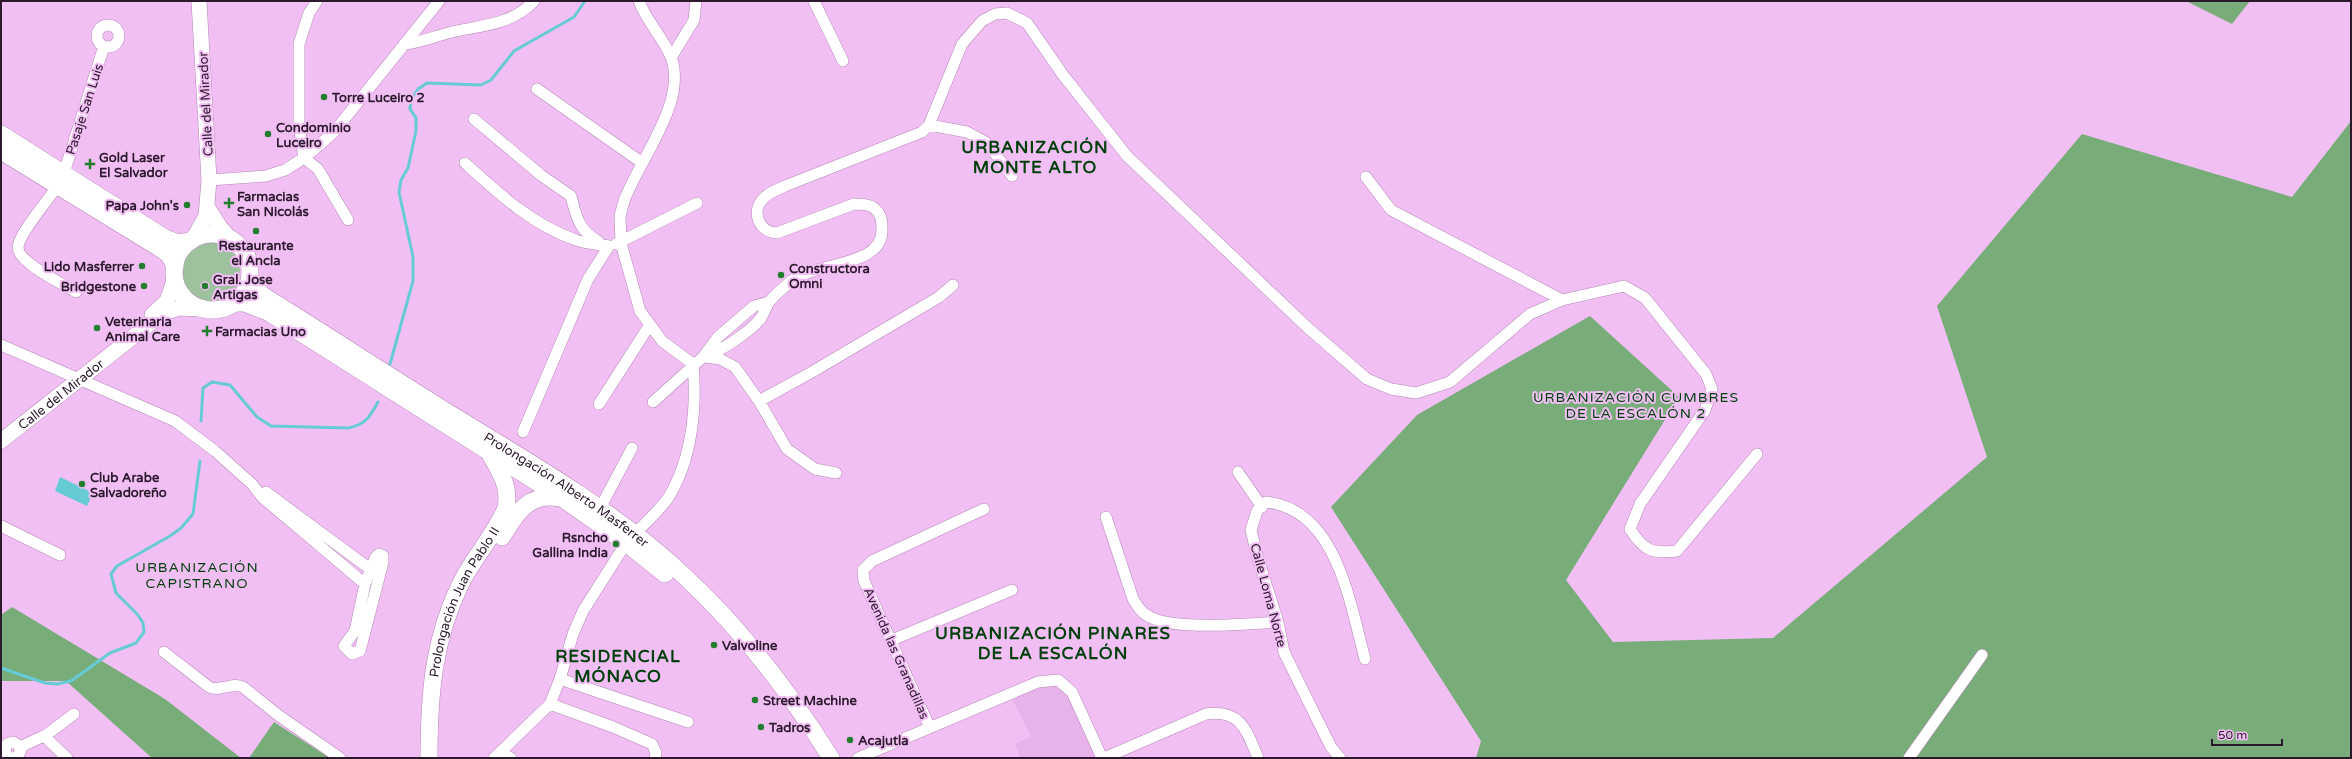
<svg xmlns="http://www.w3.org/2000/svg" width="2352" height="759" font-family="'Varela Round',sans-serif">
	<rect width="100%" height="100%" fill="#f1bff3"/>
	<path fill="#e8b2eb" d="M1055,684l13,11 28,62 -76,1 -5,-14 16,-8 -19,-38 28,-12z"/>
	<path fill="#9dc29d" d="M180 272a30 30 0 1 1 60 0a30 30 0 1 1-60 0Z"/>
	<path fill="#78ad79" d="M2186,1h64l-18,23z
		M2351,121v637h-875l5,-17 -150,-234 86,-92 173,-99 89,81 -113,183 47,62 160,-4 214,-181 -50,-151 145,-172 210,63z
		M12,607l153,92 76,59h-89l-86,-77h-65v-66z
		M274,722l56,36h-81z"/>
	<path fill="#67cbd6" d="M60,477l33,16 -6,13 -32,-15z"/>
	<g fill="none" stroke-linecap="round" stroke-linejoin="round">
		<path stroke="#67cbd6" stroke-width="3" d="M390,364l23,-83v-24l-14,-65 2,-12 7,-12 8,-37v-13l-6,-9 1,-9 7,-11 9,-6 54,2 10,-5 23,-29 60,-34 11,-16
			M201,421l2,-33 9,-6 18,3 27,32 14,9 77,2c17,-3 22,-11 30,-26
			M1,668l44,15 12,1 14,-3 39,-28 26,-10 8,-11 -1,-9 -5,-8 -22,-22 -5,-19 6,-8 53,-30 11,-8 12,-14 7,-53"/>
		<g stroke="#b585b7" stroke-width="12">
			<path id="street" d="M317,1l-8,12 -10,31v81l5,33 14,11 30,51
				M814,1l29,60
				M97 36a11 11 0 1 1 22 0a11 11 0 1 1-22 0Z
				M404,44c17,-1 31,-8 48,-12 30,-7 60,-7 82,-31
				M671,58l23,-38 2,-19
				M537,89l104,73
				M474,119l68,57 29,20c5,20 8,35 27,45
				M929,125l38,7 20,11 25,33
				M465,163c33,30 67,62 111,77 10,4 22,4 33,6l-21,33 -65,153
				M64,173l40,-127
				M1366,177l25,33 171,90
				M209,180l57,-4 19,-6 19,-12 30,-26 105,-131
				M57,186c-9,15 -39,48 -39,62 1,15 45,36 58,44
				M616,244l81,-41
				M1,345l174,76 40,30 37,33 10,13 103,87
				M703,357c17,-5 47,-25 58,-39 3,-5 5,-11 8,-16 6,-7 15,-15 22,-21 25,-19 93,-14 91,-52 0,-6 0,-12 -4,-17 -6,-8 -15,-8 -24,-8l-77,29c-19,-1 -27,-23 -12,-36 5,-5 14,-8 20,-11l137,-54 7,-7 33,-81 20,-23 13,-7 12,-1 20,10 36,52 64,81 181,172 59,51 24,10 25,4 34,-11 80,-68 32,-14 62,-14 21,12 61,76 6,15 -7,21 -65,94 -10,25c14,22 22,25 47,22l80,-97
				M706,357l14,2 15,8 24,34 28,48 28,20 21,4
				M759,401l53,-29 127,-75 14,-12
				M653,402l50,-45 15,-20 36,-31 15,-4
				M599,404l50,-78
				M1238,472l24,35
				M266,492l104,77
				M599,510l33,-62
				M1106,517l27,82c5,8 9,15 19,19 25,12 96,6 126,4
				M1,526l59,29
				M635,534c10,-11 24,-23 33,-36 24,-38 29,-90 25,-134l-31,-23 -22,-30 -19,-68 -1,-27 4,-15c15,-41 64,-99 47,-144 -8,-20 -25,-36 -32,-56
				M379,554l4,2v6l-23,89 -8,3 -8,-8 11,-15 10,-47 10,-26z
				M892,640l120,-50
				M164,652l45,35c12,5 22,-5 34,0l35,28 62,43
				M560,679l128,43
				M550,704l63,23 39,17 4,9 -1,5
				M930,728l-66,-147 -1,-11 9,-9 112,-52
				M44,736l23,22
				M20,747l26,-12 28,-21
				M500,752l11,6
				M11,758l-4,-2 -2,-6 2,-6 6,-2 5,3 3,5 -3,6 -4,2
				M494,758l56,-54 10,-25 13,-45 10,-23 43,-68
				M858,758l180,-76 20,-2 14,12 30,66
				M1104,758l102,-44c35,-5 41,17 52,44
				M1340,758l-9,-11 -13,-26 -34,-69 -6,-30 -20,-63 -7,-29 6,-19 9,-9c71,7 84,102 99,157
				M1909,758l73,-103"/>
		</g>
		<g stroke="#b585b7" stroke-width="16">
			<g id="secondary">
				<path d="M208,208l12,19 10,11"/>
				<path d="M193,239l13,-23 3,-36 -10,-179"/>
				<path d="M152,315l15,-14 8,-24"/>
				<path id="s1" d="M1,441l161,-127 17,-6 25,1"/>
			</g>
		</g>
		<g stroke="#b585b7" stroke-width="18">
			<g id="primary">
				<path d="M1,134l164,104 13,5 13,-2"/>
				<path d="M1,151l157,96 11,8 6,11"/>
				<circle cx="212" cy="272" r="38"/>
				<path id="s2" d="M250,278l11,16 9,6c64,40 127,81 190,120 73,44 159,95 221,153 59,54 108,118 150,185"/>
				<path d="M235,303h10l23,9 294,186 64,45 39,31"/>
				<path d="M502,537c14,-24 27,-45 58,-39"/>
				<path id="s3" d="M429,758c0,-63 4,-119 33,-177 13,-25 33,-47 44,-73 4,-21 -5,-35 -15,-52"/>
			</g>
		</g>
		<use href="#street" stroke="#fff" stroke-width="11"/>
		<use href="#secondary" stroke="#fff" stroke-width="15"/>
		<use href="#primary" stroke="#fff" stroke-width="17"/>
	</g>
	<g fill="#227e2d" stroke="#f1bff3" stroke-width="1.5">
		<circle cx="324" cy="97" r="4"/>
		<circle cx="268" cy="134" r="4"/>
		<path d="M88 158h4v4h4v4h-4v4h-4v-4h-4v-4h4z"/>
		<path d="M227 197h4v4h4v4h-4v4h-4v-4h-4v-4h4z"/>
		<circle cx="187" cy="205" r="4"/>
		<circle cx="256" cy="231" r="4"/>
		<circle cx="142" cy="266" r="4"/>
		<circle cx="781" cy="275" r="4"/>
		<circle cx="144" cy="286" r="4"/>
		<circle cx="205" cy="286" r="4"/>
		<circle cx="97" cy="328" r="4"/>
		<path d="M205 325h4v4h4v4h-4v4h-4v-4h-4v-4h4z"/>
		<circle cx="82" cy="484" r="4"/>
		<circle cx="616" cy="544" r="4"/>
		<circle cx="714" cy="645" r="4"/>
		<circle cx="755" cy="700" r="4"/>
		<circle cx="761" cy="727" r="4"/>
		<circle cx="850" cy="740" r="4"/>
	</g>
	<g text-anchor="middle" stroke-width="4" stroke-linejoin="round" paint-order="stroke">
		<g font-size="13" font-weight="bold" fill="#2c192d" stroke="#f1bff3" text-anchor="start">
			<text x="332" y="102">Torre Luceiro 2</text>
			<text x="276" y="132">Condominio<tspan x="276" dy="15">Luceiro</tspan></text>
			<text x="99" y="162">Gold Laser<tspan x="99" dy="15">El Salvador</tspan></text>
			<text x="237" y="201">Farmacias<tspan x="237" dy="15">San Nicolás</tspan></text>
			<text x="179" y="210" text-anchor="end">Papa John's</text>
			<text x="256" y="250" text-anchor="middle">Restaurante<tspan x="256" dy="15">el Ancla</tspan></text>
			<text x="134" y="271" text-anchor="end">Lido Masferrer</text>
			<text x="789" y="273">Constructora<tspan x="789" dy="15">Omni</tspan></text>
			<text x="213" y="284">Gral. Jose<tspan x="213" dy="15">Artigas</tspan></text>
			<text x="136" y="291" text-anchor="end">Bridgestone</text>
			<text x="105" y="326">Veterinaria<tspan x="105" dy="15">Animal Care</tspan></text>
			<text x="215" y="336">Farmacias Uno</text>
			<text x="90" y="482">Club Arabe<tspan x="90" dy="15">Salvadoreño</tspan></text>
			<text x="608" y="542" text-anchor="end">Rsncho<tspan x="608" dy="15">Gallina India</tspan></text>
			<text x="722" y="650">Valvoline</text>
			<text x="763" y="705">Street Machine</text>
			<text x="769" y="732">Tadros</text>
			<text x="858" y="745">Acajutla</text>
		</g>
		<g font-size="13" fill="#2c192d" stroke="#f1bff3">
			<text transform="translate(205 104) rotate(-93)" y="5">Calle del Mirador</text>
			<text transform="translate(84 109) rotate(-72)" y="5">Pasaje San Luis</text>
			<text dy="5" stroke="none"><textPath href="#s1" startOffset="76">Calle del Mirador</textPath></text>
			<text dy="5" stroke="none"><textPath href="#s2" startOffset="382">Prolongación Alberto Masferrer</textPath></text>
			<text transform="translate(1269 595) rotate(75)" y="5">Calle Loma Norte</text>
			<text dy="5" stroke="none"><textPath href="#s3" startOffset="163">Prolongación Juan Pablo II</textPath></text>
			<text transform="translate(897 653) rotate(66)" y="5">Avenida las Granadillas</text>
		</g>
		<g font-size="14" letter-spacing="1" fill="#013f0b" stroke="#f1bff3">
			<text x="1636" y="402">URBANIZACIÓN CUMBRES<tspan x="1636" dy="16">DE LA ESCALÓN 2</tspan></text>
			<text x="197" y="572">URBANIZACIÓN<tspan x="197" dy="16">CAPISTRANO</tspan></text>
		</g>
		<g font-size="17" font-weight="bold" letter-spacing="1" fill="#013f0b" stroke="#f1bff3">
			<text x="1035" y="153">URBANIZACIÓN<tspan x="1035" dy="20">MONTE ALTO</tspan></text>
			<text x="1053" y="639">URBANIZACIÓN PINARES<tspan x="1053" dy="20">DE LA ESCALÓN</tspan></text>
			<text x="618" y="662">RESIDENCIAL<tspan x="618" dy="20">MÓNACO</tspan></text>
		</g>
	</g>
	<rect width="2352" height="759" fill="none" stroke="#2c192d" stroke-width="4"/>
	<path d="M2212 739v6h70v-6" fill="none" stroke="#2c192d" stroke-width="2"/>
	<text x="2218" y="739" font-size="12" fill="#2c192d" stroke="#f1bff3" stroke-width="3" paint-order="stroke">50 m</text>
</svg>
